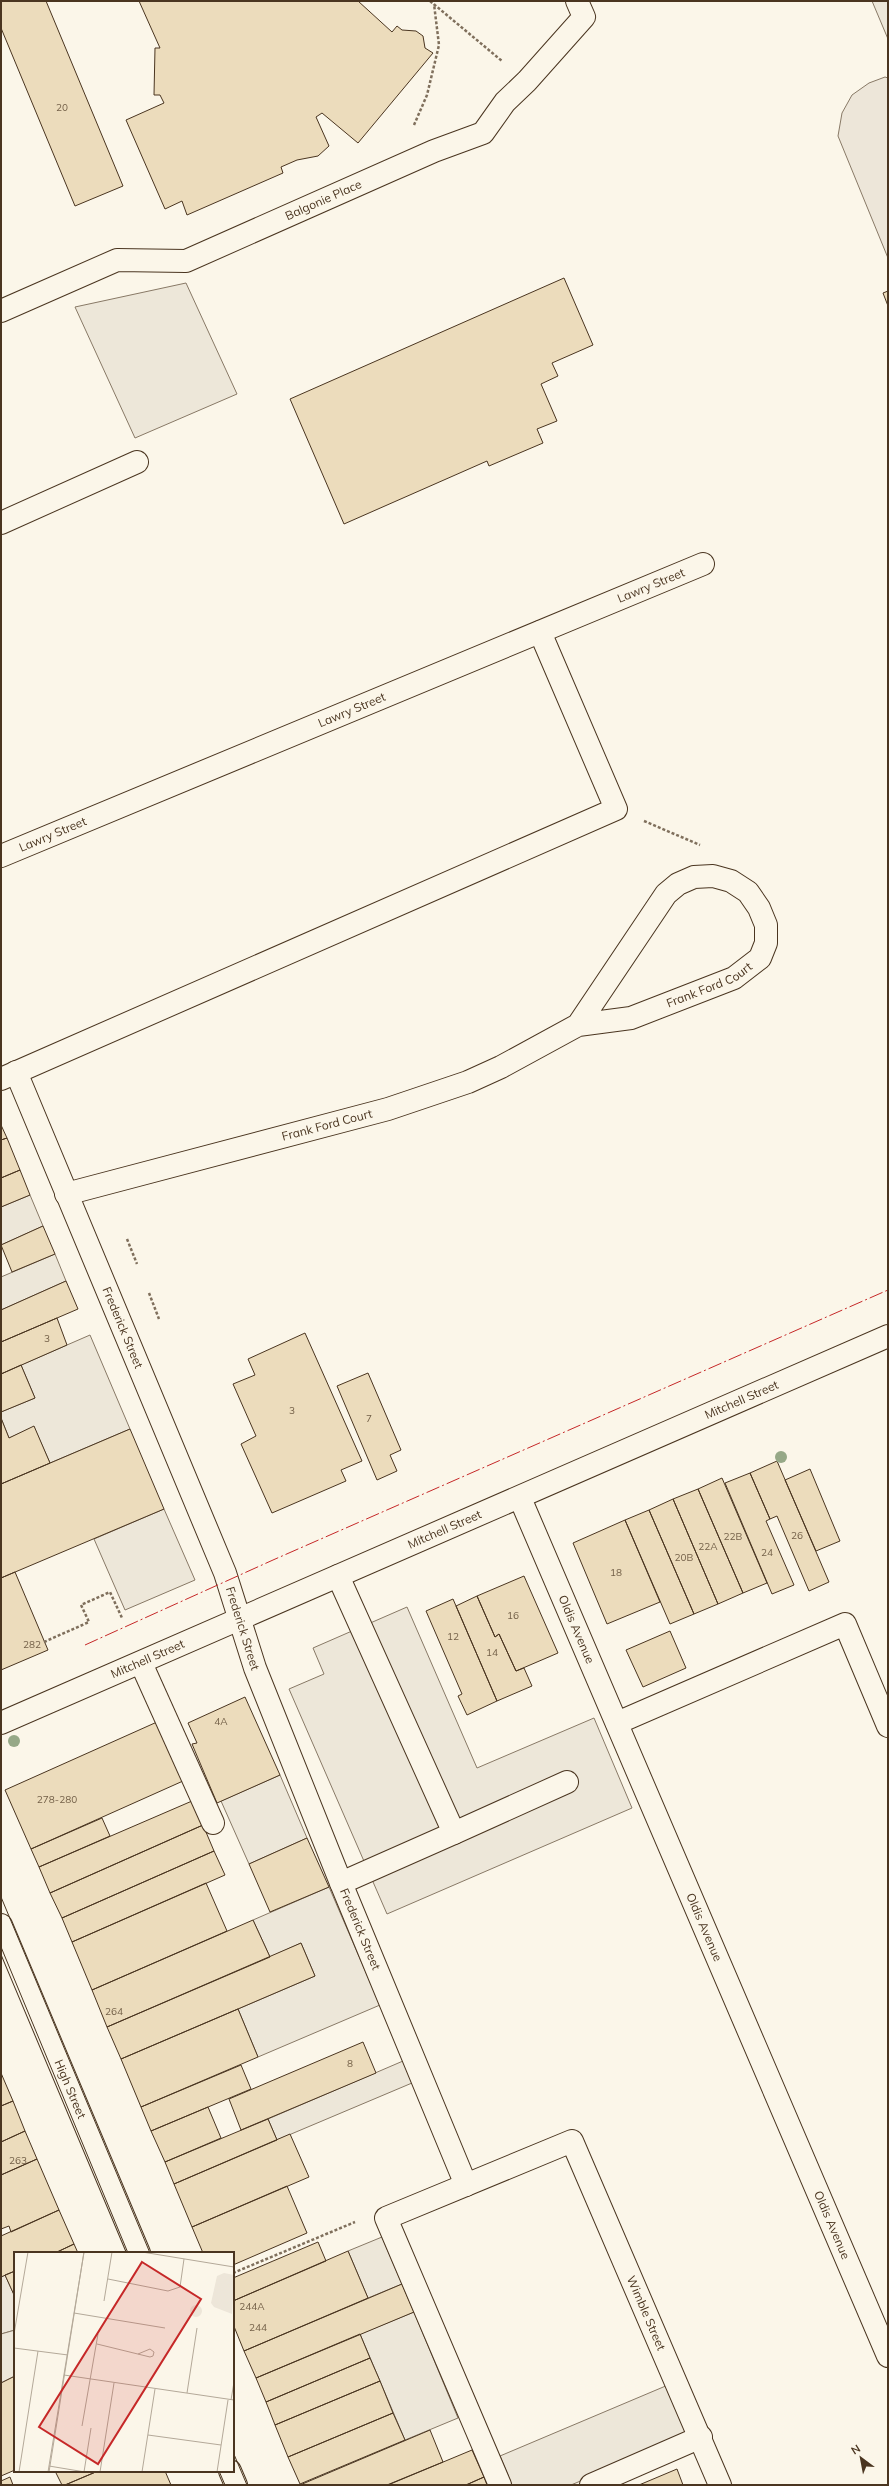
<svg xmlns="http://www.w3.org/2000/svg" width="889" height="2486" font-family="Mulish,sans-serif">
	<rect width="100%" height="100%" fill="#fbf6e9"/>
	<path fill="#ede6d9" stroke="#887966" d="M885,77l3,1v180l-50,-122 4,-23 10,-18 17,-12z
		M5,2275l10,22v33l-14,4v-57z"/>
	<path fill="#ede7d9" stroke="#887966" d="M872,1h16v38z
		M186,283l51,111 -102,44 -60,-131z
		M30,1195l13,31 -42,19v-38z
		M55,1254l11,27 -65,29v-33z
		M90,1335l40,94 -80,34 -16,-36 -25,11 -8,-20v-6l34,-14 -14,-33z
		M164,1509l31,71 -70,30 -31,-71z
		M407,1607l70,161 117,-50 38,90 -245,106 -98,-225 35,-15 -11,-26z
		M280,1775l27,63 -58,26 -28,-63z
		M329,1887l51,118 -122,52 -20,-48 77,-33 -14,-33 -31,14 -17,-37z
		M403,2061l9,22 -135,57 -9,-21z
		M382,2237l20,47 -34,14 -20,-47z
		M414,2312l44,106 -53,22 -45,-106z
		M15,2330v46l-14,7v-49z
		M668,2385l22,50 -119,50h-59l-12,-29z"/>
	<path fill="#ecdcbc" stroke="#4a3520" d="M1,1h45l77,185 -48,20 -74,-178z
		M139,1h219l34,31 5,-6 5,4 14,1 7,5 2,12 8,5 -75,90 -36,-30 -6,4 13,29 -11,10 -21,4 -16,7 2,6 -96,42 -5,-14 -17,8 -39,-89 38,-17 -4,-8h-6l1,-47h5z
		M564,278l29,67 -41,18 6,13 -17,8 16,37 -20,8 6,14 -54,23 -2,-5 -143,63 -54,-125z
		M888,291v15l-5,-13z
		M1,1125l6,13 -6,2z
		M7,1138l13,32 -19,8v-38z
		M20,1170l10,25 -29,12v-29z
		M43,1226l12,28 -43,18 -11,-27z
		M66,1281l12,28 -77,33v-32z
		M57,1318l10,27 -66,29v-32z
		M305,1333l57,128 -21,9 5,11 -74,32 -31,-69 15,-8 -23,-52 22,-9 -7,-16z
		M21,1365l14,33 -34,14v-38z
		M368,1373l33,77 -11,5 7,16 -20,9 -40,-94z
		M1,1418l8,20 25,-12 16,37 -49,21z
		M130,1429l34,80 -163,69v-94z
		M777,1461l52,121 -20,9 -32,-75 -7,3 -20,-46z
		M810,1469l30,72 -24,10 -31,-71z
		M750,1473l20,46 -4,2 28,64 -22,9 -47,-111z
		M722,1478l45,105 -24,10 -45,-104z
		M698,1489l45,104 -25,11 -45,-105z
		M673,1499l45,105 -24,10 -45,-104z
		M649,1510l45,104 -24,10 -45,-104z
		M625,1520l35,82 -53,22 -34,-81z
		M15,1572l33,78 -47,20v-92z
		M524,1576l34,77 -42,18 -17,-37 -4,3 -18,-41z
		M477,1596l18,41 4,-3 17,37 8,-3 8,18 -35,15 -41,-95z
		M453,1599l44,102 -30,14 -9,-19 4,-2 -36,-83z
		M670,1631l16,37 -43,19 -17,-37z
		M245,1697l35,78 -63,28 -25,-59 5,-1 -9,-20z
		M157,1722l26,59 -152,68 -26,-59z
		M192,1801l11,24 -153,68 -11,-26z
		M102,1818l8,18 -71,31 -8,-18z
		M203,1825l11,26 -152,67 -12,-25z
		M307,1838l22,49 -59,25 -21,-48z
		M214,1851l11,24 -153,67 -10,-24z
		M206,1883l21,48 -135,59 -20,-48z
		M253,1920l17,37 -163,70 -15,-37z
		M301,1943l14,33 -194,83 -14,-32z
		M238,2009l20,48 -117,50 -20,-48z
		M363,2042l13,31 -135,57 -12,-31z
		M241,2065l10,24 -100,42 -10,-24z
		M1,2073l12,28 -12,5z
		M13,2101l12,30 -24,11v-36z
		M208,2107l13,31 -56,24 -14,-31z
		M268,2119l9,21 -103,44 -9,-22z
		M25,2131l12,28 -36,16v-33z
		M290,2134l19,43 -117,50 -18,-43z
		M37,2159l22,51 -48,22 -2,-6 -8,3v-54z
		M287,2186l20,47 -74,32v-12h-30l-11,-26z
		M59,2210l15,34 -19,9h-40v18l-14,6v-41z
		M318,2242l8,19 -93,40v-23z
		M74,2244l4,9h-23z
		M348,2251l20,47 -124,53 -11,-27v-23z
		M15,2271v26l-10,-22z
		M402,2284l12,28 -158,66 -12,-27z
		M360,2334l10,24 -104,44 -10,-24z
		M370,2358l10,23 -105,44 -9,-23z
		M15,2376v94l-14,6v-93z
		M380,2381l13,32 -105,44 -13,-32z
		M393,2413l12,27 -105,44 -12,-27z
		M430,2430l13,32 -56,23h-87z
		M472,2450l12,27 -18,8h-78z
		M677,2469l6,16h-44z
		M55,2471h43l-33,14h-3z
		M98,2471h67l6,14h-106z
		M10,2477l3,8h-12v-4z
		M484,2477l3,8h-21z"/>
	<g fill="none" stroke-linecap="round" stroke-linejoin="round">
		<g stroke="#4a3520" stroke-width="24">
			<g id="minor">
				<path id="s1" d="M1,311l116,-51 69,1 248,-110 49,-18 22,-31 22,-21 57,-64 -7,-16"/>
				<path d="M1,523l136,-61"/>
				<path id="s2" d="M1,856l702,-292"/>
				<path id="s3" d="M16,1072l209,501 30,95 86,215 125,302"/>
				<path d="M1,1079l615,-270 -76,-177"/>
				<path id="s4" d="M66,1194l322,-85 80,-27 33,-15 77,-42 53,-7 103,-40 26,-20 6,-15v-18l-7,-17 -11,-16 -17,-11 -18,-5 -19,1 -16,7 -12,10 -88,131"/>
				<path id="s5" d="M520,1498l368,858"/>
				<path d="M338,1576l116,257 113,-51"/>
				<path d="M141,1663l72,160"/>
				<path id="s6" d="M1,1723l887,-387"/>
				<path d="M617,1723l228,-99 43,102"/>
				<path d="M341,1883l113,-50"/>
				<path id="s7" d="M500,2485l-114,-267 186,-77 148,344"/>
				<path d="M591,2485l110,-48"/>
			</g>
		</g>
		<g stroke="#4a3520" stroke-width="24">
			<g id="major">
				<path id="s8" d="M1,1925l138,328"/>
				<path d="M230,2471l6,14"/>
			</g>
		</g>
		<path stroke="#7f6f5c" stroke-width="2.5" stroke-dasharray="3 2" stroke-linecap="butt" d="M430,1l72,60
			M414,125l13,-30 12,-50 -5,-41
			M644,821l56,24
			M127,1239l10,25
			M149,1293l10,26
			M44,1642l45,-20 -8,-17 29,-13 12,26
			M233,2273l122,-51"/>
		<use href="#minor" stroke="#fbf6e9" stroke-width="22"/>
		<use href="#major" stroke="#fbf6e9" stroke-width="22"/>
		<path stroke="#4a3520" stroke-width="1" d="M1,1897l149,356
			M1,1947l127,306
			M233,2452l14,33
			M219,2471l6,14"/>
		<path stroke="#c62828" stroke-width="1" stroke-dasharray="14 3 2 3" stroke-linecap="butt" d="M85,1645l188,-85 615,-270"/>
	</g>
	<g fill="#96a887">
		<circle cx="781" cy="1457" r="6"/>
		<circle cx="14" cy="1741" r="6"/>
	</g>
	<g text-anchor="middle" stroke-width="3" stroke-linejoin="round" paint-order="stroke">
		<g font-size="10" fill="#725f47">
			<text x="62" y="111">20</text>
			<text x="47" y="1342">3</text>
			<text x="292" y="1414">3</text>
			<text x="369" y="1422">7</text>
			<text x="797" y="1539">26</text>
			<text x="733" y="1540">22B</text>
			<text x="708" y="1550">22A</text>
			<text x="767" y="1556">24</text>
			<text x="684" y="1561">20B</text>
			<text x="616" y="1576">18</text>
			<text x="513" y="1619">16</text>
			<text x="453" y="1640">12</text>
			<text x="32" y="1648">282</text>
			<text x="492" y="1656">14</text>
			<text x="221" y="1725">4A</text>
			<text x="57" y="1803">278-280</text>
			<text x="114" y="2015">264</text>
			<text x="350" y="2067">8</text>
			<text x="18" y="2164">263</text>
			<text x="252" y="2310">244A</text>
			<text x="258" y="2331">244</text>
		</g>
		<g font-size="12" fill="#4a3520" stroke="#fbf6e9">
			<text dy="4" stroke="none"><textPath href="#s1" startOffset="346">Balgonie Place</textPath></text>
			<text dy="4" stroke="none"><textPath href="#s2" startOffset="704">Lawry Street</textPath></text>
			<text dy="4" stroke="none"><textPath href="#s2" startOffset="380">Lawry Street</textPath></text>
			<text dy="4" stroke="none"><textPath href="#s2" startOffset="56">Lawry Street</textPath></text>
			<text dy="4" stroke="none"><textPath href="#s4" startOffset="680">Frank Ford Court</textPath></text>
			<text dy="4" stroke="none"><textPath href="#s4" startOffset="270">Frank Ford Court</textPath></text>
			<text dy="4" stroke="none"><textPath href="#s3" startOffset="277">Frederick Street</textPath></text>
			<text dy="4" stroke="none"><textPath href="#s6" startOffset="808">Mitchell Street</textPath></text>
			<text dy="4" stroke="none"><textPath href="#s6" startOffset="484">Mitchell Street</textPath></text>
			<text dy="4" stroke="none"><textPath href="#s3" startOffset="601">Frederick Street</textPath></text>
			<text dy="4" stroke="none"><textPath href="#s5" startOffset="143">Oldis Avenue</textPath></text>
			<text dy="4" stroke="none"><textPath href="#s6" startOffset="160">Mitchell Street</textPath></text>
			<text dy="4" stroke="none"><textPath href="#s5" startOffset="467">Oldis Avenue</textPath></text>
			<text dy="4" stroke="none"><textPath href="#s3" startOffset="924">Frederick Street</textPath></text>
			<text dy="4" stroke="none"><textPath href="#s8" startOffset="178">High Street</textPath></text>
			<text dy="4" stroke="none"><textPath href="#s5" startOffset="791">Oldis Avenue</textPath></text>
			<text dy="4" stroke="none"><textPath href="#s7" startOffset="679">Wimble Street</textPath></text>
		</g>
	</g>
	<g transform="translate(14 2252)">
		<rect width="220" height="220" fill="#fbf6e9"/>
		<path d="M210,21l10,2 -2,39 -18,-7 -3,-4 6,-27zM176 59a6 6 0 1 1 12 0a6 6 0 1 1-12 0Z" fill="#ede6d9"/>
		<path fill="none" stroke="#b4a999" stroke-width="1" d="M128,0l92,15M94,27l60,12 12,-4 4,-28M90,49l8,-49M60,61l91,15M0,82l14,-82M83,92l53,13 3,-1 1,-4 -4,-3 -12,5M0,96l54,7M50,123l170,25M173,141l10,-65M217,148l3,-18M68,174l16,-92M134,183l73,10M35,214l36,6M5,220l19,-121M34,220l36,-220M35,220l35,-220M70,220l7,-44M86,220l14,-89M128,220l13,-83M203,220l11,-72"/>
		<path fill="#c62828" fill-opacity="0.15" stroke="#c62828" stroke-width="2" d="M128,10l59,37 -103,165 -59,-37z"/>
		<rect width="220" height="220" fill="none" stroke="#4a3520" stroke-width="2"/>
	</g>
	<rect width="889" height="2486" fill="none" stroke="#4a3520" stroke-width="4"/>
	<g transform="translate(861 2458) rotate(328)" stroke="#fbf6e9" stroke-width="3" paint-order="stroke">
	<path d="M0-3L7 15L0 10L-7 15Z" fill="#4a3520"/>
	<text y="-6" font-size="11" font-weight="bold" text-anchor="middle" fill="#4a3520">N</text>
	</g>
</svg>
